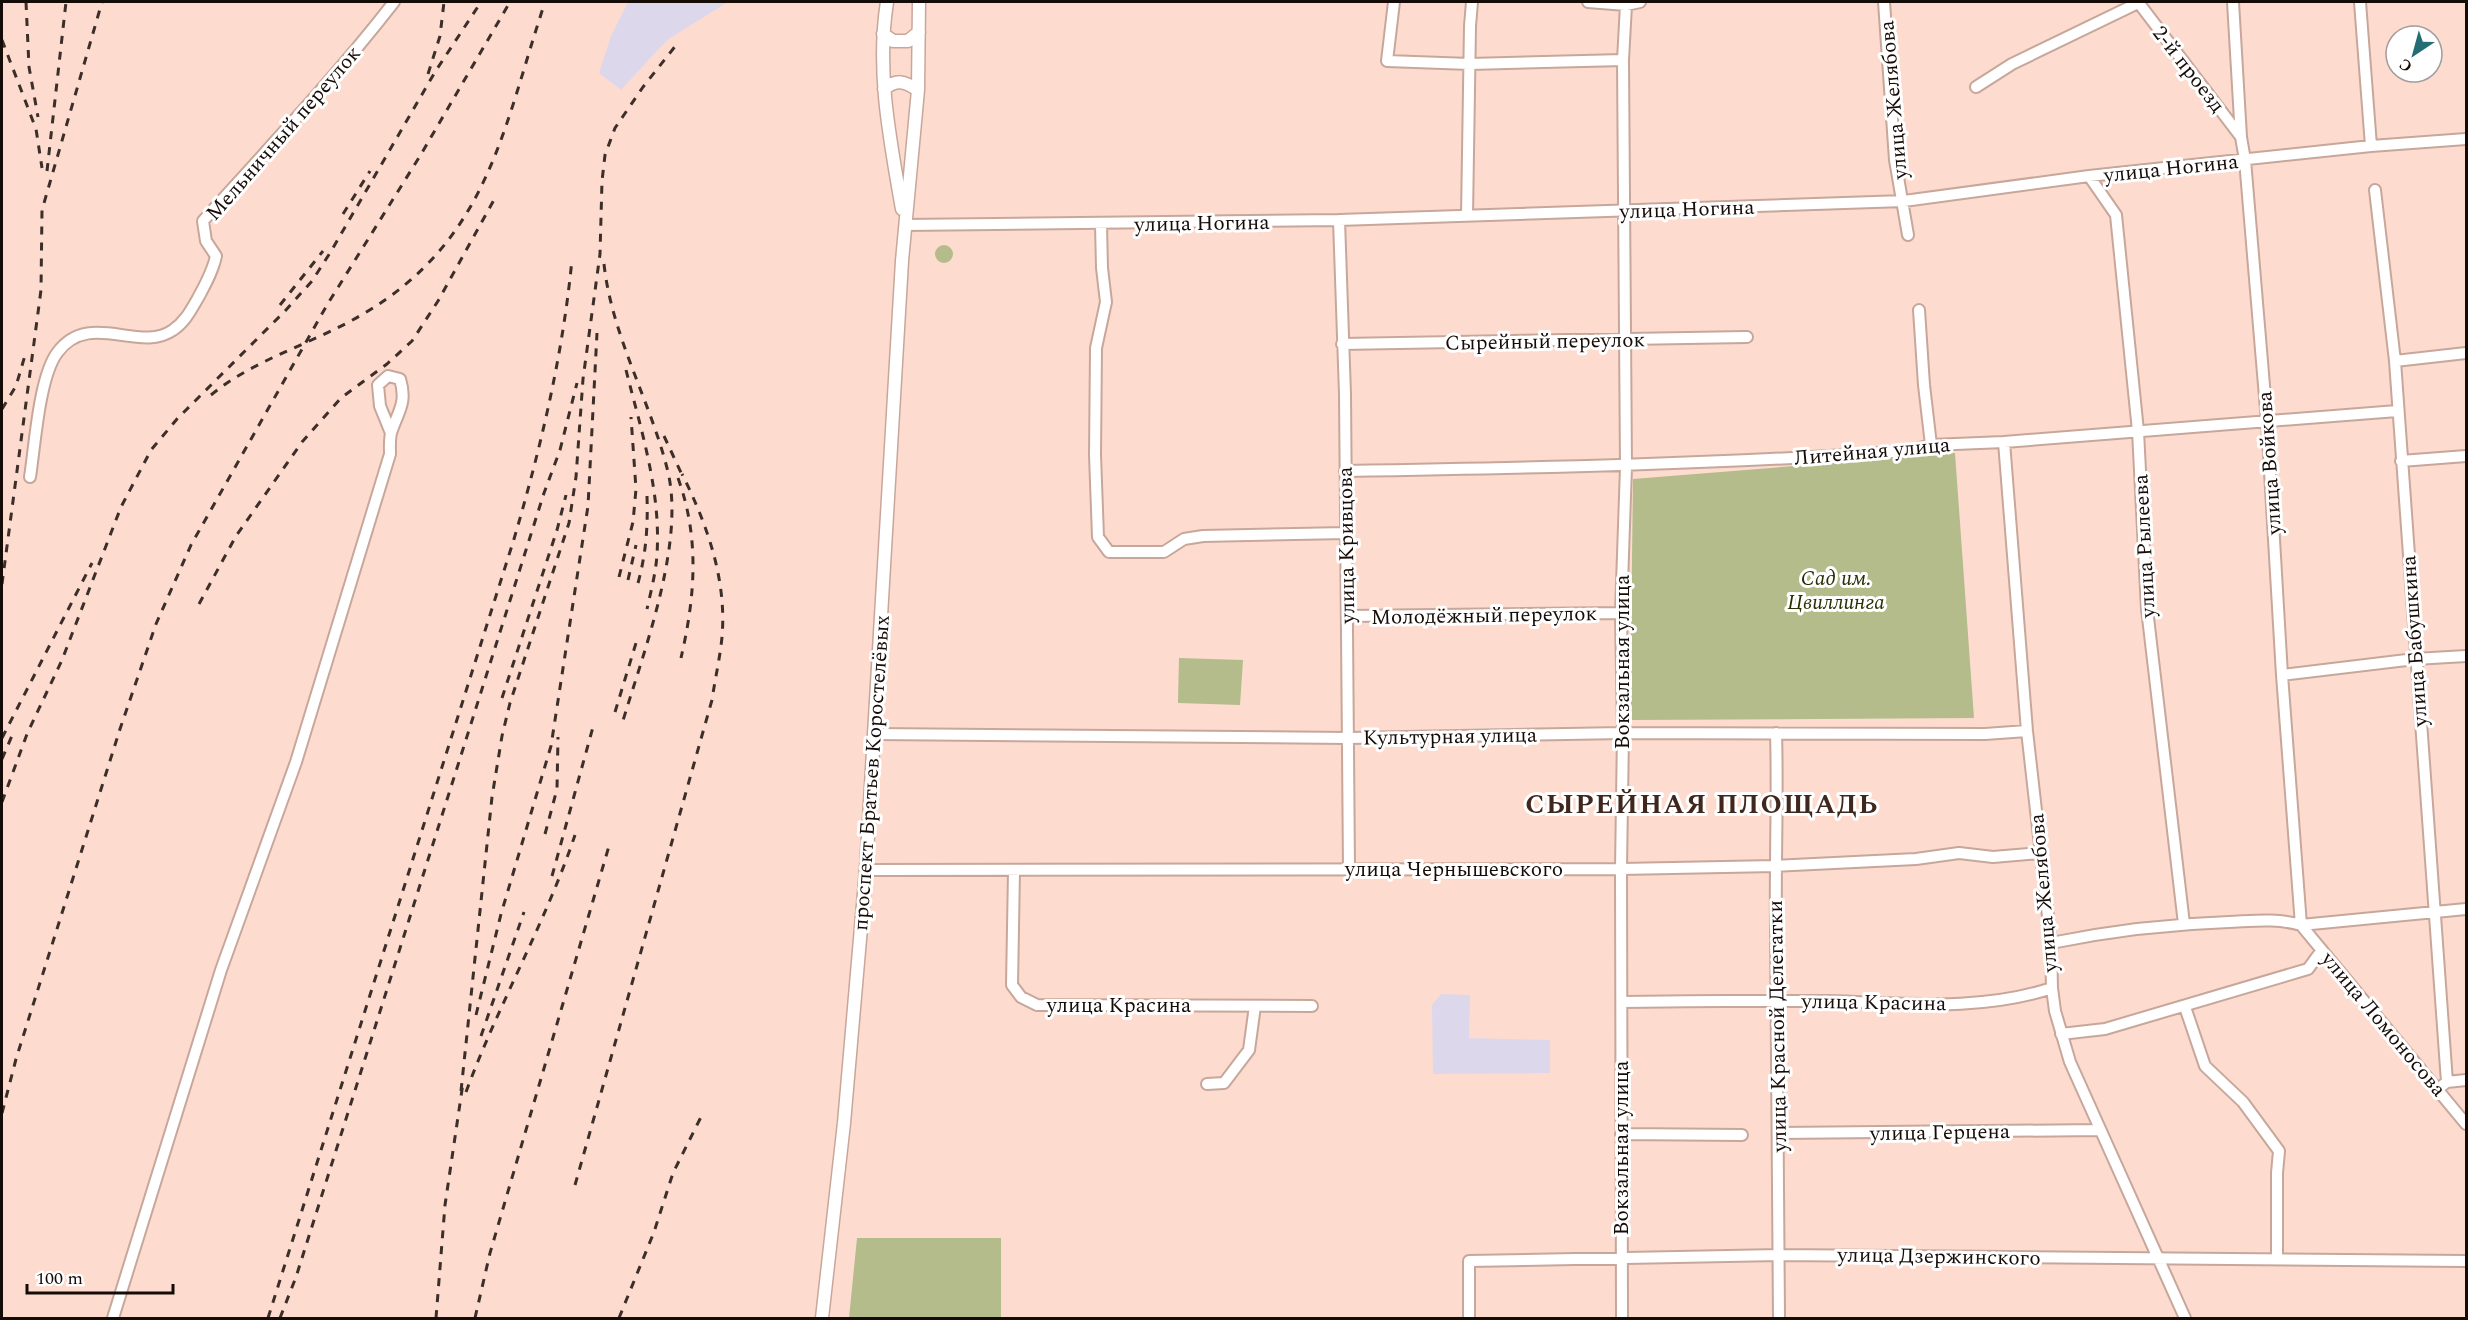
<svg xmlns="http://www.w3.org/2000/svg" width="2468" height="1320" font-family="Spectral,serif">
	<rect width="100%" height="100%" fill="#fddccf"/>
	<path fill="#ddd7ec" d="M628,2h100l-61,38 -46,50 -22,-17 12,-37z
		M1441,994l29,1 -1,43 81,2v33l-117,1 -1,-69z"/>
	<path fill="#b3bc8a" d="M935 254a9 9 0 1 1 18 0a9 9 0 1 1-18 0Z
		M1955,453l19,265 -344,2 3,-241z
		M1179,658l64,2 -3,45 -62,-2z
		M857,1238h144v80h-152z"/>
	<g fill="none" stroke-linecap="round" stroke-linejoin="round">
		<g stroke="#c7a79b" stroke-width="14">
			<path id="minor" d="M1394,2l-7,59 83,3 153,-4
				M1588,2l38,3 14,-3
				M1884,2l11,158 13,75
				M2138,2l103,135
				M2233,2l8,135 4,23 22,261 15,254 19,250 165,199
				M2360,2l11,144
				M1976,87l36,-23 126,-61
				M2089,176l27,39 22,216 9,178 37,315
				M2375,190l20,171 52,721 -8,6
				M1467,216l3,-190 2,-24
				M1339,220l6,174 4,475
				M905,225l434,-5 565,-19 185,-25 282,-30 95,-7
				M1101,225l1,43 4,34 -10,46 -1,107 3,82 11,15h55l20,-13 19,-3 143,-3
				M1919,310l5,75 7,60
				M1342,344l405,-7
				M2395,361l71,-8
				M2004,442l23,289 24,212 1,45 3,23 15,51 115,256
				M2401,461l65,-5
				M1345,471c188,-3 376,-7 563,-20l23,-6 73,-3 393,-31
				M30,477c5,-32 9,-99 27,-124 32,-44 82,1 116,-23 12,-8 18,-20 25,-32 7,-13 15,-27 18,-42l-10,-15 -3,-20c65,-72 132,-143 191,-219
				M1347,616l274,-3
				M2282,675l133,-16 51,-3
				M1776,733c2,64 -1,127 0,191 0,131 3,263 3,394
				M874,734l475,4 274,-5 362,1 42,-3
				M866,870l755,-1 154,-3 141,-7 43,-6 34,4 47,-4
				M1014,871l-2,114 9,12 16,8 275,1
				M2051,943c59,-12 117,-19 178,-21 25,-1 48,-4 72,3l165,-16
				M1622,1002c69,-1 138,-2 207,-1 74,2 151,11 223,-13
				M2185,1007l20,59 38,36 36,49 -2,22v86
				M2061,1034l44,-5 203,-60 14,-19
				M2447,1082l19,-2
				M1207,1084l17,-1 25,-33 6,-44
				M1779,1133l321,-3
				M1621,1134l121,1
				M113,1318l108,-348 75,-208 94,-308c0,-8 -1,-17 2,-24 7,-20 15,-28 8,-51l-12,-3 -10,9 2,21 11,27
				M1469,1318v-57l310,-6 687,6
				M1622,1318l-1,-449 2,-136 -2,-120 5,-146 -3,-407 3,-55"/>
		</g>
		<g stroke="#c7a79b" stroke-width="15">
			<path id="major" d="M887,2c-11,69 3,138 15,207
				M883,34l10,7h15l11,-9
				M884,89c13,-10 20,-8 34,1
				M822,1318l22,-195 22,-253 36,-609 16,-171 1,-88"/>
		</g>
		<use href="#minor" stroke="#fff" stroke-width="10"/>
		<use href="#major" stroke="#fff" stroke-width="12"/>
		<path stroke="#3c2e29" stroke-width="3" stroke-dasharray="8 8" stroke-linecap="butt" d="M26,2l3,65 9,50
			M2,40l34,89 6,39
			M428,74l12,-38 4,-34
			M47,171l19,-169
			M343,214l27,-43
			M604,264c8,73 47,138 64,208 17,73 -25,181 -46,252
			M280,305l43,-54
			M626,370c15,60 35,121 31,184 -1,18 -6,37 -10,55
			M211,395c45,-37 102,-51 152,-81 126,-74 140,-186 182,-312
			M2,409l14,-23 10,-34
			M664,436l20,43
			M678,478c22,61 17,119 3,180
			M619,577l14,-55 3,-33 -5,-72
			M628,580l8,-35
			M638,583c8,-29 10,-56 9,-87
			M2,584l39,-294 1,-80 60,-208
			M199,604l37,-68 66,-94 39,-44 46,-34 25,-23 26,-40 57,-103
			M502,698l55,-168 9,-35
			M615,712l21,-69
			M2,738l90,-175
			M2,759l12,-28
			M2,802l25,-68 35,-74 59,-153 30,-57 26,-31 108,-108 27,-30 18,-28 105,-181 46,-70
			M545,834l12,-45 1,-52
			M552,876l41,-149
			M476,1015l25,-101 50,-168 37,-240 9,-173
			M481,1036l43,-124
			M461,1091l31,-294 10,-61 8,-33 59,-180 7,-46 7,-98 17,-125 2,-73 3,-26 10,-27 28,-41 34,-43
			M466,1092c32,-87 79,-168 109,-257
			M2,1113l14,-54 104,-330 36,-105 35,-79 136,-240 93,-149 90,-154
			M575,1185l137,-485c3,-21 8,-42 10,-63 5,-57 -15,-113 -40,-163
			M268,1318l246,-779c27,-92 49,-185 58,-280
			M280,1318l16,-41 248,-784 16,-43 17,-67
			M436,1318l9,-113 18,-122
			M475,1318l15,-65 119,-407
			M619,1318l35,-86 19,-59 28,-56"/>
	</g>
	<g text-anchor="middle" stroke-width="6" stroke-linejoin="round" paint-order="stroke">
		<g font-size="21" fill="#150b07" stroke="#fff">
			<text transform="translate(2189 69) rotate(52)" y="7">2-й проезд</text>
			<text transform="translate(1893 100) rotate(-95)" y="7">улица Желябова</text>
			<text transform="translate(283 133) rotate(-49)" y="7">Мельничный переулок</text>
			<text transform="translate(2171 168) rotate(-6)" y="7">улица Ногина</text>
			<text transform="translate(1687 209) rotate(-2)" y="7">улица Ногина</text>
			<text transform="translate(1202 223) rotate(-1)" y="7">улица Ногина</text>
			<text transform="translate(1545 341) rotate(-1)" y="7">Сырейный переулок</text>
			<text transform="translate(1872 451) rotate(-5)" y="7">Литейная улица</text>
			<text transform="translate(2269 463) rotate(-94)" y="7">улица Войкова</text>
			<text transform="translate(1346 545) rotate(-91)" y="7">улица Кривцова</text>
			<text transform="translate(2144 546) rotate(-93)" y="7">улица Рылеева</text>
			<text transform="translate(1484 615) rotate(-1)" y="7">Молодёжный переулок</text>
			<text transform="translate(2414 641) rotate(-94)" y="7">улица Бабушкина</text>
			<text transform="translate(1622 662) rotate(-90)" y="7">Вокзальная улица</text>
			<text transform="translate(1450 736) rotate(-1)" y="7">Культурная улица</text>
			<text transform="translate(871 773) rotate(-86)" y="7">проспект Братьев Коростелёвых</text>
			<text x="1454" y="876">улица Чернышевского</text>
			<text transform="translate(2043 893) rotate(-95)" y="7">улица Желябова</text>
			<text transform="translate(1874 1002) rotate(1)" y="7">улица Красина</text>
			<text x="1119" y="1012">улица Красина</text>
			<text transform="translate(2384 1024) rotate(50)" y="7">улица Ломоносова</text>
			<text transform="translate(1777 1026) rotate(-91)" y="7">улица Красной Делегатки</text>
			<text transform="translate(1940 1132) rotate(-1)" y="7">улица Герцена</text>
			<text transform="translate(1621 1148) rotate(-90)" y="7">Вокзальная улица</text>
			<text transform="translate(1939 1256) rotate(1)" y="7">улица Дзержинского</text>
		</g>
		<g font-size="21" font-style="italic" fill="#292f00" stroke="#fff">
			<text x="1836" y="585">Сад им.<tspan x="1836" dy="24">Цвиллинга</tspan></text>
		</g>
		<g font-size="27" font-weight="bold" letter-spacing="1.5" fill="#40271d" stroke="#fff">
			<text x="1702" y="813">СЫРЕЙНАЯ ПЛОЩАДЬ</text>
		</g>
	</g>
	<rect width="2468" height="1320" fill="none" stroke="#150b07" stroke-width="6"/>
	<g transform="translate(2414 54) rotate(216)"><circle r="28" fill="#ffffff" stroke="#a19d9c" stroke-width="1.5"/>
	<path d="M0-4.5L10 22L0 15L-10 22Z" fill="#236d75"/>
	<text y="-9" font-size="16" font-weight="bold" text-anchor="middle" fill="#150b07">С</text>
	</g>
	<path d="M27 1284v9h146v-9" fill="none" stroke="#150b07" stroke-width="3"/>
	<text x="36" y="1284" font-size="18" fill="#150b07" stroke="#ffffff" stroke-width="4.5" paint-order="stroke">100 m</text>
</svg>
